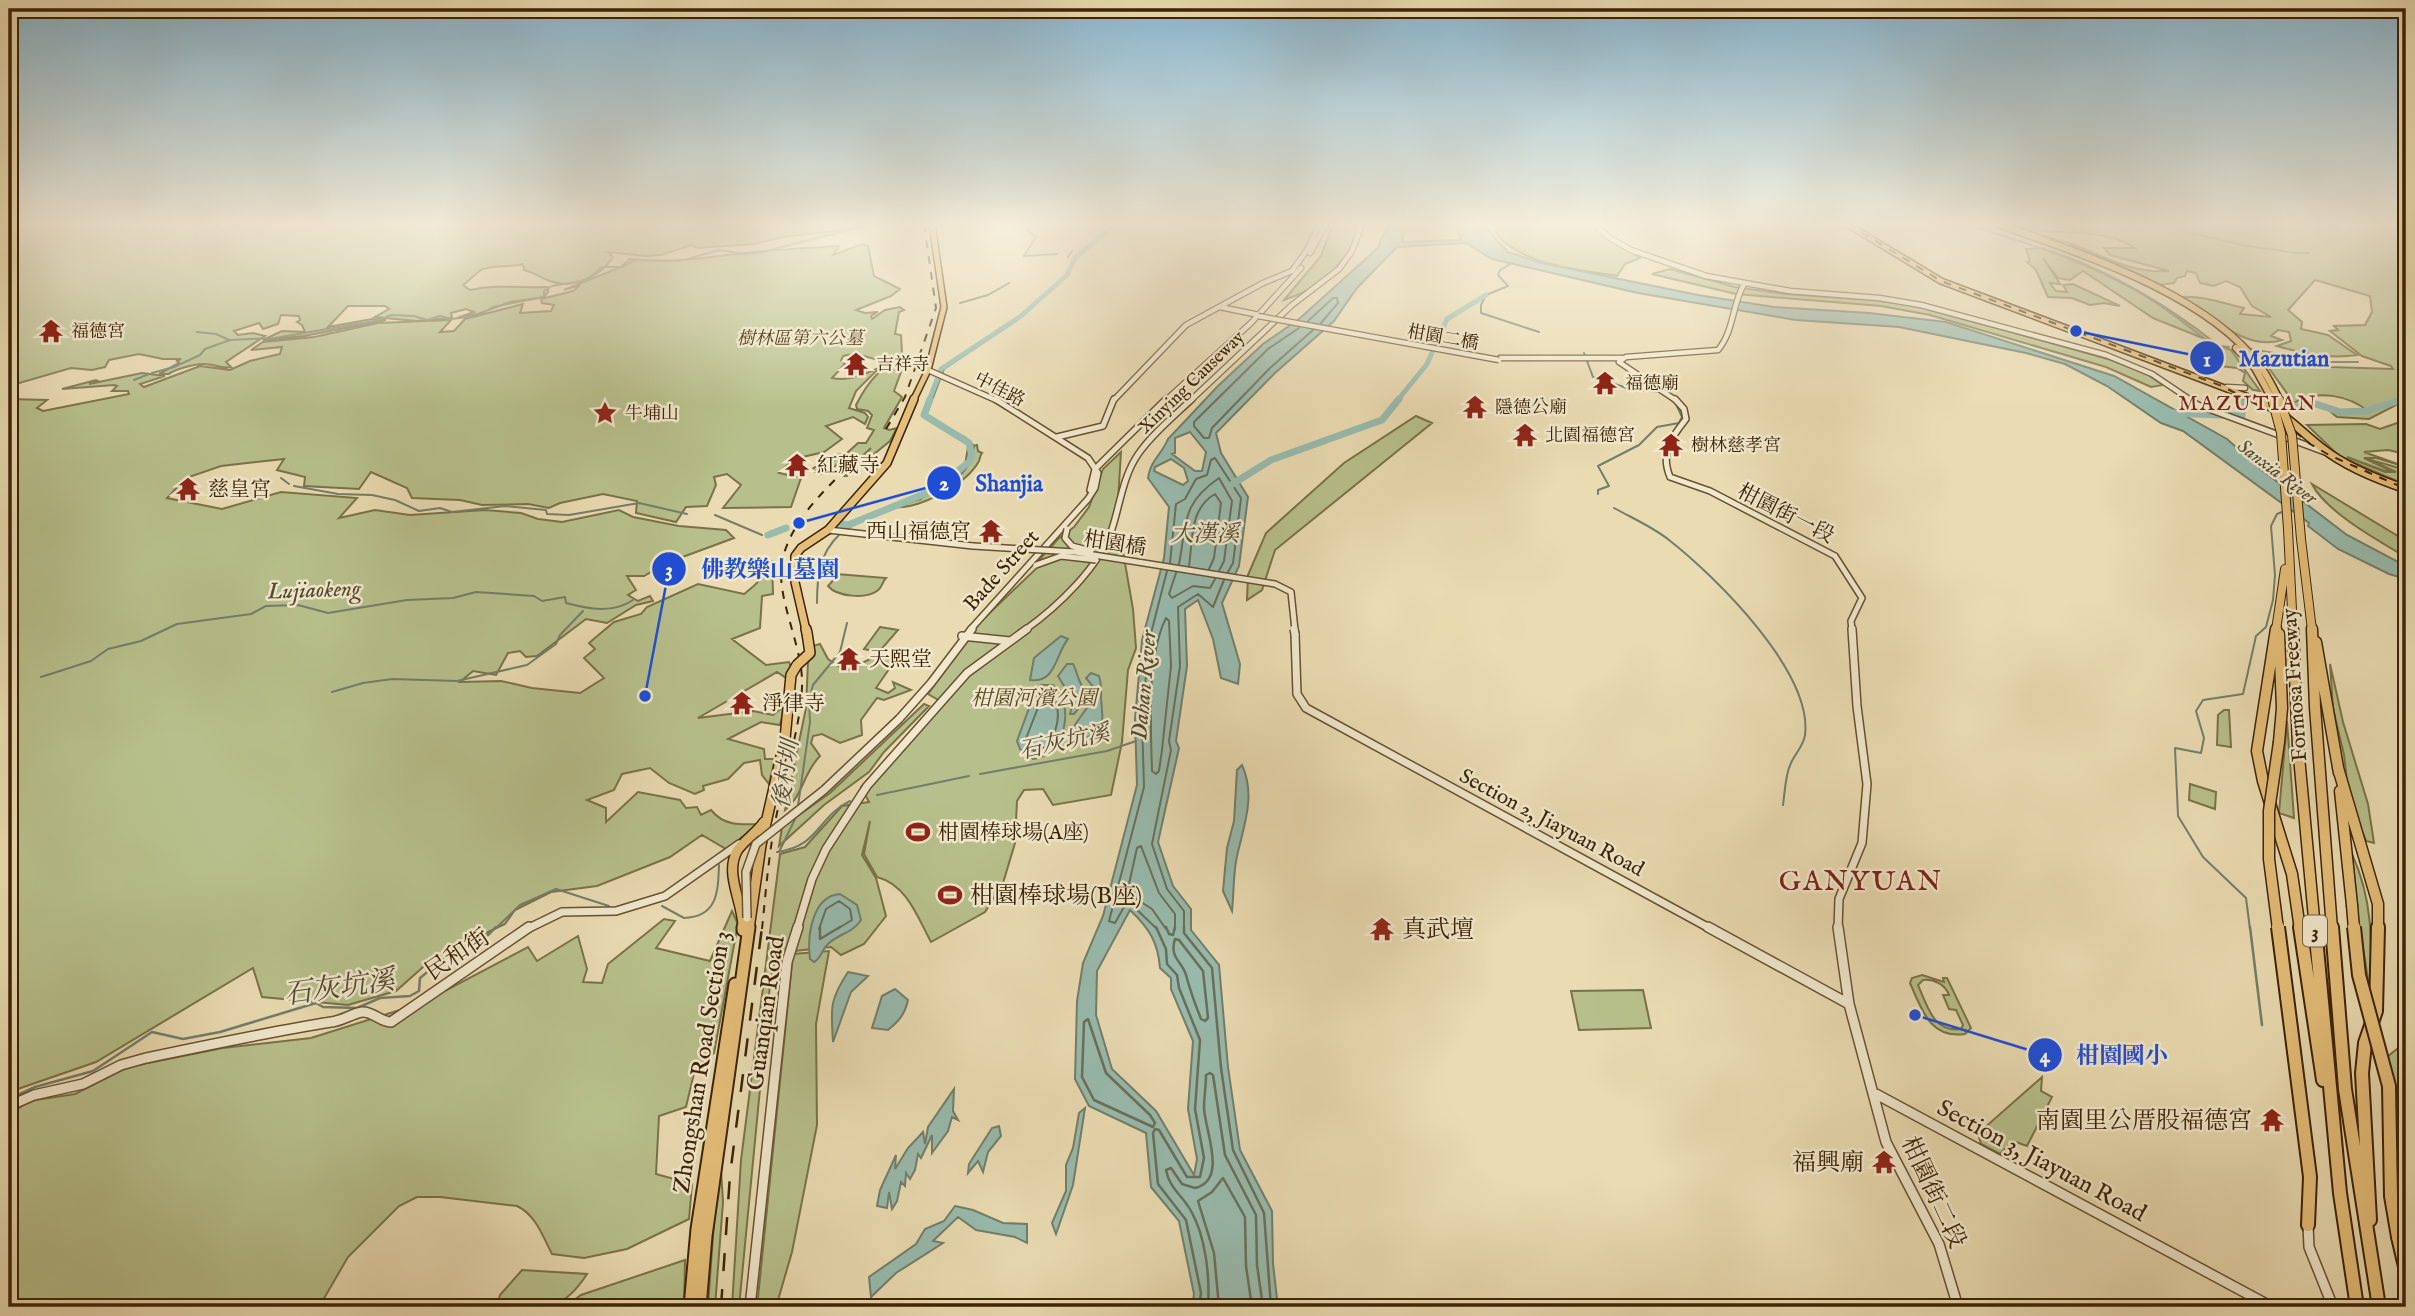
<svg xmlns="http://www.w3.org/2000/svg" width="2415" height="1316" font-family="'IM FELL English','Noto Serif TC',serif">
	<rect width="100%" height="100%" fill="#eadbb2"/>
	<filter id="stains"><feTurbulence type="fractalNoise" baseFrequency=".00286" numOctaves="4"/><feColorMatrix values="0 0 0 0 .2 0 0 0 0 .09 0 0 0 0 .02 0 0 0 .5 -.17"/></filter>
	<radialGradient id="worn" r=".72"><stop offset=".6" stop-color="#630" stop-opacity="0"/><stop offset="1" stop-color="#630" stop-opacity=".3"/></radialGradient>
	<path fill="#b7c08c" stroke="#7a7248" stroke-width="2" fill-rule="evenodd" d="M9,224h856l-21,6 -62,7 -28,7 -57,4 -6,-3 -30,10 -15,1 -39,-4 6,5c-12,19 -41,33 -63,24 -11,-4 -12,-7 -26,-11l-1,-6c-13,4 -32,0 -42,6 -6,4 -12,11 -18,15l7,5c27,-6 52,-2 78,-3v5l-4,5 -34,5 -32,12 -21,4 17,-6 -8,-3 -15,4 1,5 -36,3 -41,-4 14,-8 -4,-3h-37l-20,21 44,-8 14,1 -82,16 -41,4 19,-9 23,1 -3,-7 -5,-3 3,-2 -1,-4 -18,-1 -3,9 -15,5 -4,-6 -25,8 4,4 15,-2 12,3 -39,26 5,5c-10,2 -17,-3 -27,-3 -11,0 -31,6 -35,10h-10l20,-11 -2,-2 4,-2h-18l-24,-5 -30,6 -4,7 -13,3 -21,-2 -62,18z
		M1333,224h28c-12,37 -39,64 -77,76l37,-44z
		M1498,224h95l8,9 39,25 -15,6 -8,12c-41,-7 -92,-10 -121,-42z
		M2009,224h397v176l-37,19 -32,-2 -6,-5h38c-20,-17 -53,-23 -75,-9l-36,-50 72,14 63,2 -2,-3 -29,-10 -32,-25 8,-1 -4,-4 31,-1 7,-13 -2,-16 -55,-16 -27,30 14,12 -1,7 27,6 29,20c-28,4 -53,-1 -80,-9l14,-5 -2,-9 -11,-2 -7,6 11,4c-36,12 -72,-25 -102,-43 21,-2 43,6 64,11l-4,6 31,3 -19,-11 -12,-19 -14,-6 -12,5 -14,-3 -4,-10 -9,-2 -2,5 -8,2 -3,5 -15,2 -120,-49c44,4 80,39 130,35l-59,-16 -6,-7h31c-36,-24 -86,-9 -126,-24z
		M862,244l6,2 6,30 26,13 -9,7 -35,14 9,3 13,-1 -7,4 1,3 13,-9 15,-3 4,3 -5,2 -4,22 6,1 1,18c-23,18 -34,-4 -59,3l-2,5 4,3 -13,14c17,4 32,-4 47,-10l-23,23 -7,17 16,5 3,4 -3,7 -12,-7 -27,9 16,13 -18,13 -30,7 -15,14 22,5 -10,29 -68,1 18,-23 -14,-11 -13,3 2,8 -9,21 -21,1 -10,15 -40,-9 1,-12 -34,-7 -43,9 -11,5 -21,-4 -46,1 -22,-5 -48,-2 -5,-10 -36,-16 -12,17 -55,-3 1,-9 -28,-7 7,-11 -63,7 -35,12 -19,20 55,11 59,-17 76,6 -18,20 36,-8 35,5 75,-5 36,3 17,6 24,3 57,-12 14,7 46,9 47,4 8,8 -65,24 -25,14h-17l9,14 -8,5 10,6 12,-5 3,5 -17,4 -29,18 -21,-4 -49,37 -11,1 -6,-6 -12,2 -12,22 -23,-4 -13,11 41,-1 31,7 48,5 24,-15 -20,-20 11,-9 -6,-6 25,-21 27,-8 6,-7 51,-23 46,10c9,-7 18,-13 19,-25l-25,-3 9,-5h25l1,33 -11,2 -2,32 -28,11 34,26 23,-3 2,5 -5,11 -9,-6 -79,46 55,-7 20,4 12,-10 -5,20 -19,-3 -33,17 36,10 1,10h10l-6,25 -7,-9 -2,-15 -16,3 -16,16 -25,7 1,4 -9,4 -26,-11 -19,-15 -28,6 -8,16 -27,10 19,8v14l32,-30 42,8 6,8 11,-1 4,8 10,-5c13,16 29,15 49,14l-34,25 -24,-14 -32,22 -73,29 -46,6 -36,18 -10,14 -73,35 -36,32 -48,14 -86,-8 -9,-29 -157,94 -87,30v-693l38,1 -10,8 6,3 86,-17 -1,-3h-16l5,-5 -3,-1 -52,4 34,-9 2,1 -9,3 53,-11 23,3 -25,8 4,3 56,-21 30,4 20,-9 30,-7 2,-7 -31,3 12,-8 51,-5 64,-14 73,-3 -11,12 14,-1 11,-12 58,-15 -3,9 31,-2 3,-6 -12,-2 -1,-4 32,-8 7,-6 -16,5 57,-23 9,-8c39,5 77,-2 116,-6 31,-4 62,-5 93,-7l-6,9z
		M2042,248c64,21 120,53 173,95l-62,-25 -70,-47 -13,9 -12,-2 -15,-20 17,26 -10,-1 6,8 11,1 -4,-7 10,-1 47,22 -16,-3 -14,2 -18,-7 -24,-1 -12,-27 -9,-8 3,-1 -4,-12z
		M1670,269l65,18 50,7 91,6 52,8 183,52 34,13 18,12 -12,2 -45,-20 -176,-52 -49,-9 -145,-12 -84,-20z
		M2218,345l13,5 29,41 -7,-1 -10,-9 2,-8 -8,-5 -17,-2z
		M902,359l-6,11 5,2 -7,19 8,6 -18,31 5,2 8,-2 -7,13 -43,35h-2l26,-28 -13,12 -14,1 -23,13 -10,-4 20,-14 16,-3 11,-10h8l8,-13 -7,-2 5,-13 -4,-4 -11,-2 -1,-4c10,-20 25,-40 46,-46z
		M1416,416l16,7 -157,127 -13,40 -15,10 1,-25 18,-42 78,-70z
		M2406,420v34l-18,-4 -24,2 42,15 -30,-9h-12l27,13h-6l-38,-14 38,15h11l-28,-13 38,11v15l-67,-29 -32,-31 59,-1 14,5z
		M977,445l1,6 4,2c-2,2 -2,6 -3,8 -13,24 -61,49 -87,46l29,-8v-5l44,-29 3,-18z
		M1121,452l-3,49 -6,24 10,21 11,63 3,39 -8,22 -6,72 -11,53 -58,10 -10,-16 -19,1 -7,11 -2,42 -12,40 -18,29 -54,30c-14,-26 -24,-57 -54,-65l-13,-23 6,-33 -8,34 14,23 10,38 -22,28 -23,11 -10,-8 -55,6 -6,32 -31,322h-7l9,-147 39,-306 25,-7 37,-41 27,-4 -8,-15 79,-86 -12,-7 52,-72 61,-58 -1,-5 18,-20 16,-12 15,-20 14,-38z
		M2312,484l94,57v16c-27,-16 -80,-45 -94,-73z
		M824,573l62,5c-4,4 -3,9 -9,13 -11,8 -40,6 -49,-5l8,-9 -14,-1z
		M880,627l18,3 -19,22 -15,-3z
		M820,644l8,15 18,12 32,-16 18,4 -20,29 12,5 7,-5 -2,-6 18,8 -27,10 -7,-2 -16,22 1,15 -22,8 -18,-9 -9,2 -2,7 9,13c-17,17 -17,40 -35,54l21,-102 2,-47 6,-8 -1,-7z
		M2330,664l13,58 25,82 6,39 -8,-2 -9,-22 -10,-39 -3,-25 -11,-47z
		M924,704l5,2 -45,46 -15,20 -45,33 -45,41 3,-19 48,-34z
		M2224,710h5l2,37 -14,-2 1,-30z
		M2287,721l7,97 -15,-5z
		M2190,784l26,8 -1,17 -26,-9z
		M2352,854c21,46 20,87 18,138l-12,-75z
		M732,911l6,13 -24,129 -19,16 -9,38 -27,9 -3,58 36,10 -3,35 -62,30 -43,9 -32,-4c-9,-17 -16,-39 -35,-48l-77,-9h-23l-18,9 -51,51 -29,50h-310v-192l20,-14 46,-7 53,-27 95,-19 88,-10 111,-35 106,-56 9,14 41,-25 9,33 -4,13 19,1 6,-19 56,-45 11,2 -19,27 54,13z
		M829,951l-13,73 1,101 -25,127 -16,55h-19l36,-353z
		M1922,975l22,7 -1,-4h4l24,50 -6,6c-35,5 -43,-24 -55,-51l2,-5zM1923,980c11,-1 22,4 26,15h-6l6,14 7,1 7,15 -2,4c-28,4 -34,-24 -43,-44z
		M1643,990l8,38 -72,2 -8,-39z
		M2402,1045v33l4,2v99l-5,42 -5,-53 1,-31 -10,-80z
		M2042,1077l-1,14 11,6 -25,49 -14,-5 -13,13 -19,-10 -2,-7 4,-8z
		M721,1170l2,32 -8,105h-7l7,-100z
		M685,1260l-1,47h-119l16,-12z
		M522,1270l65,4c-27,42 -46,33 -90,33l3,-12z"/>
	<path fill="#98bbae" stroke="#737e6a" stroke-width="2" fill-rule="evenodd" d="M1390,224h16l-4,18 59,-2 -4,-12 -4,-4h29l26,28 33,11 157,32 76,12 95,6 77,9 168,54 113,63 36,32 84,64 59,31v13l-17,-5 -51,-25 -30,-23 1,-3 -126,-92 -22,-8 -54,-37 -42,-22 -39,-11 -127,-26 -103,-7 -158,-27 -146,-34 -26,-16 -69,4 -40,41 -23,33 -59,52 -59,60 5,20 27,44 -9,69 -17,37 18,61 -2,20 -17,-6 -8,-39 -15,-39 -13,9 2,57 -11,75 3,7 -21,94 15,44 18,23v21l28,35 9,102 12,83 32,61 1,53 5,43h-86l2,-13 -15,-73 -28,-34 -5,-54 -57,-27 -14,-27 2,-78 6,-38 20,-47 34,-131 -2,-66 7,-79 22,-82 5,-51 -21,-29c2,-17 14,-24 20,-39l50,-53 45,-42 36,-25 80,-72 1,-6zM1190,432l16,20 -4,19h-7l-23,-17 3,-1v-15zM1171,459l13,9 4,13 -5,4 -29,-14 1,-4zM1130,910c19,18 28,32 30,58l11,10v11l22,52 -5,68 9,50 -3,16 -38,-64 -44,-42 -16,-54 1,-44z
		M1061,636l7,3c-12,14 -12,45 -38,41l4,-22z
		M1067,664h6c4,6 4,17 12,26l-2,13 -9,11h-4l3,-13 -15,-25z
		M1091,673l8,3c3,8 2,12 2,21 2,32 6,30 -25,47l-8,-2c4,-21 23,-32 27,-53l-9,-11z
		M1041,685h12c23,21 12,70 -20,74l-13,-10 -3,-8 19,-52z
		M1242,765c14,31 2,60 -5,91 -4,18 -3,37 -5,55l-9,-20 4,-43 7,-27 3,-51z
		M840,894l17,11 4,15c-8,13 -23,14 -33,24 -7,6 -6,14 -14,18l-4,-3c-3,-23 2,-63 30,-65z
		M848,972l20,4 -17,16 -18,50c-2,-34 -4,-41 15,-70z
		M895,989l13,11c-3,14 -9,21 -20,30l-16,-2 10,-32z
		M954,1089l-1,22 5,9 -6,-3 -4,14 -16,22v-18l-11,23 -3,-4 -3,16 -5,9 -4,-6 -1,13 -4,-4 -4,19 -5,8 -3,-17 -2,16 -10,-2 3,-16 16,-35 -1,14 13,-21 15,-16 2,12 3,-17z
		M1085,1108l-12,77 -17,49 -4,-11 14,-32v-26l7,-17 6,-35z
		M999,1126l2,10 -13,16 -5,20 -5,-11 -10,12 1,-9 23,-36z
		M955,1206l18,4 30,13 24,1v19l-12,-6 -39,-7 -18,-13 -25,24 10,2 -47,30 -25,24 -2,-20 47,-33 9,-15 19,-8z"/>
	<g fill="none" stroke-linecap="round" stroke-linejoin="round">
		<path stroke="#6a6f59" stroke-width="2" d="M1308,321l25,-23h4l1,5 -17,20
			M1299,328l-31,21 -74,73v4l10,12h5l3,-10 58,-60 43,-38
			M1170,563l6,-59 9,-5 11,-20 11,-4 4,-15 4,-2 26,40 -8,65 -5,9
			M1179,564c8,-41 2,-60 40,-86l13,23 -8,60 -5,10
			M1189,566c4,-26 0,-57 26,-72l6,9 -7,55 -5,11
			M1176,573l-7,21 3,4 21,-12 17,2 5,-9
			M1166,618l3,3 2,45 -9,84 -3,21 -3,3 -4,-3c-1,-45 -6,-113 14,-153z
			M1044,692h6c13,17 8,37 -2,54l-14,5 -9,-10z
			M819,929l7,-20 13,-8 11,8 2,11 -15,9
			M1157,929l-26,-25 -7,3 -9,16 -6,-2 35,-134 -2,-67 7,-79 18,-70
			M1166,929l-14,-20 -25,-16 10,-45 4,-2 18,47 16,21v15
			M1184,929v-18l-17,-22 -15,-45 19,-94 -2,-9 11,-75 -2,-59 20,-13 15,13 11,-27"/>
		<path stroke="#6a6f59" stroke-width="2.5" d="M820,927v12l20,-12
			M1156,927l10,22 1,15 10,11 2,13 21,52 -5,69 9,49 -4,19h-13l-28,-47 -4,-1 -2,4 5,51 28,36 15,73 -2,14
			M1166,927l3,7 4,1 2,-8
			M1184,927v6l28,35 9,100 12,82 31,63 7,94
			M1175,939l4,1 24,31 5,47 -3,3 -4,-2c-6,-15 -11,-29 -15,-44 -4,-14 -17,-17 -11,-36z
			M1088,1019l18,54 44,42 5,8 -2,4 -59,-27 -12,-23 2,-55z
			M1208,1307c2,-29 -2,-70 -17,-96 -8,-15 -22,-23 -25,-41l5,-2 11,16 13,4c33,-8 10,-57 9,-80 0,-11 2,-22 2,-33l4,-2 3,2 12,80 31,60 1,50 6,42
			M1219,1307l-5,-54 -16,-52 14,-9 11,-14 22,39 1,49 6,41"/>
		<path stroke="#737e6a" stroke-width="2" d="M1965,224c53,16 108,33 157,59 33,16 65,41 93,65l-5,10
			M2173,224l19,9 55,13
			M1026,229l10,8 -12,19 33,-2
			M2247,246l49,7
			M9,249l7,-2
			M2297,253h12
			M1068,257l4,-6
			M1512,263l-12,7 -2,5 10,11 -22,9 -5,10v8l58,19
			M960,303l28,-8 21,-12
			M197,332l19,2 13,6
			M2212,345l17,2
			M2251,349l73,13h34
			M1584,353l9,24 37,12 31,3
			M152,373l22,-6 26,-12 5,-6 25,-9 45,-2 105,-18 11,-5 23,1 13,4 13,-4 11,3 26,-3 16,-9 51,-10v-6l8,-5 35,-6 15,-13h20l13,-7 44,1 41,-11 24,4 18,-2 102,-26
			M134,380l15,-6
			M281,478l8,6
			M294,486l44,8 34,1 23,5 24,11 21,-3 12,4 53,-6 41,4 1,4 22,1 70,-12 48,11
			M1598,494v-4l11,-4 -11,-20 41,-21 18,-18 22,-4 3,-6 -6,-13
			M1614,508c18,10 39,19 55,32 46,36 144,132 136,195 -1,10 -10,19 -14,28 -6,12 -6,29 -8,42
			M715,515l47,20
			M845,530c32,-21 108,-33 125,-68 2,-4 3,-11 4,-16l-8,-8 -40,-22 18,-47 72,-48 48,-42
			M817,603c0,-26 2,-49 22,-68
			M41,677l50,-16 17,-12 33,-8 36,-17 74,-10 15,-8 32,-1 30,8 79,-13 46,-2 23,-6 58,4 8,5 23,-4 1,6c23,6 46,11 67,-3
			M332,692l31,-9 29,-4 65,2 70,-16 29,-21 4,-9 23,-24
			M980,774l127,-23 29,-10
			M877,795l92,-19
			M798,806l12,-84 -1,-22 4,-15 27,-33 7,-29
			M777,852c43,-6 40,-35 73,-51
			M779,852l18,-37
			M662,906l22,12c34,-1 34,-27 35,-53
			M495,929l25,-24 36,-16 53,17
			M2250,929l-4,-31 -43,-41 -25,-41 -3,-68 26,5 3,-15 -8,-27 7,-11 40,-6 13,-58 10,-9 7,-27 2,-25 -4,-49 6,-12 5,-2"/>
		<path stroke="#737e6a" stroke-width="2.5" d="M2250,927l12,98
			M9,1099l26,-12 58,-16 59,-39 31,7 37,-7 96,-29 7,4 34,1 23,-10 30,-2 9,-5 1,-13 33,-27 35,-16 8,-8"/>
		<path stroke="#98bbae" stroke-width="5" d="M2264,396l15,5
			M929,401l12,-32 80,-53 46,-41 8,-17 35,-29 11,-5
			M1397,401l30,-37 20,-45 39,-24
			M2243,401v-5
			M2405,401l-3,-6 4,-1"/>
		<path stroke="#98bbae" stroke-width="7" d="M2274,399l23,8 16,-4 27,9 26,-1 38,-12
			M2173,413l69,3 1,-17
			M1231,485l40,-25 111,-40 17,-21
			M838,523l10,2 86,-35 35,-28 3,-6 -3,-13 -45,-28 6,-16
			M768,535l18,-7"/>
		<g stroke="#685130" stroke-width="7">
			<path id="minor-far3" d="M1594,224l16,14 21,12 75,26 84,15 89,7 42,7 185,50 46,19 40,27
				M1310,253l16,-29
				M1220,307l39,8
				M1500,358h123
				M928,370l70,31
				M2227,387l18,1
				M1113,401l73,-76 77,-42 29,-12 15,-21 13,-26
				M1165,401l86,-78 50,-55
				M1190,401l102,-96 47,-36 13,-18 10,-27
				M1677,401l-58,-39 7,-5 92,-7c16,-19 14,-45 26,-66"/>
		</g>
		<g stroke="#685130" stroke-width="8">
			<path id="minor-far2" d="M1675,399l9,10 2,10c-15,19 -26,33 -16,58l40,14 125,65 27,42 -11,23 1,9
				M2189,399l9,6 127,47
				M1057,437l46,-11 11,-27
				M1095,469l71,-70
				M1090,490l5,-21
				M828,530l145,16
				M970,630l118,-131 7,-11 3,-15 -10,-15 -93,-59
				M1025,630c32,-23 74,-62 87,-101 8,-24 11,-54 27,-76 14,-20 35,-37 53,-54"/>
		</g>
		<g stroke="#685130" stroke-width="10">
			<path id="minor-far1" d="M1295,634l2,60 9,14 405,221
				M962,636l48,5
				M899,719l32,-36 41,-54
				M527,929l35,-17 54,-1 49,-15 74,-52
				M797,929l15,-50 14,-30 41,-63 100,-113 60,-44
				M1838,929l1,-30 23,-56 5,-59 -10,-78 -5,-77"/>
		</g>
		<g stroke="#685130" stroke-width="12">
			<path id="minor" d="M1708,927l141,77
				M1838,927l11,77 37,138 53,102 19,63
				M1876,1094l396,213
				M9,1106l25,-11 49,-11 38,-19 25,-7c62,-13 123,-26 185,-36 11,-1 20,-8 31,-10 11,-1 18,10 29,10l138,-95
				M2308,1225l1,22 24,60
				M750,1307l37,-345 11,-35"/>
		</g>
		<g stroke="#3c2304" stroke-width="8">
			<path id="major-far3" d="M1847,224l94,57 318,120
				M913,401l15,-31 16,-63 -12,-83"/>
		</g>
		<g stroke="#3c2304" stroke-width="10">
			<path id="major-far2" d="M2255,399c27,11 44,31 67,49 24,19 54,31 84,41
				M806,630l-11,-48v-26l6,-8 27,-18 59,-67 27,-64"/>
		</g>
		<g stroke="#3c2304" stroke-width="12">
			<path id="major-far1" d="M806,629l1,4
				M743,929c1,-25 -19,-54 -6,-78 7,-11 20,-18 27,-29
				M749,929l12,-84 24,-106 6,-64 6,-10"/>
		</g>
		<g stroke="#3c2304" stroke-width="15">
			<path id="major" d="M743,930v-3
				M690,1307l7,-78 38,-245
				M700,1307l6,-71 43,-309"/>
		</g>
		<g stroke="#3c2304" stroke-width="9">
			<path id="highway-far3" d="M1998,224c83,30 208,69 262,142 8,10 13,22 19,33
				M2236,348l19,20 16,29"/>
		</g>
		<g stroke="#3c2304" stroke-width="10">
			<path id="highway-far2" d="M2288,529l5,101
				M2301,539l11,91
				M2276,630l9,-61"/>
		</g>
		<g stroke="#3c2304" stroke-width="13">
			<path id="highway-far1" d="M2276,629l-19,122 6,30 29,93 8,55
				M2293,629l5,117 17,183
				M2312,629l3,78 17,222
				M2279,634l3,74 -3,34
				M2316,642l23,131
				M2338,768l40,136v25
				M2340,791l12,114"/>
		</g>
		<g stroke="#3c2304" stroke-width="16">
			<path id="highway" d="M2300,927l23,153
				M2315,927l25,266 17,114
				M2332,927l13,162 34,218
				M2287,997l23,180 -2,48
				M2370,1220l-8,-147 3,-30 11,-32 2,-84
				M2398,1237l8,34"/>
		</g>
		<use href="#minor-far3" stroke="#f1e8cd" stroke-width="4.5"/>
		<use href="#minor-far2" stroke="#f1e8cd" stroke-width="5"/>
		<use href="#minor-far1" stroke="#f1e8cd" stroke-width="7"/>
		<use href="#minor" stroke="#f1e8cd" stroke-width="9"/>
		<use href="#major-far3" stroke="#e5be79" stroke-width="5"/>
		<use href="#major-far2" stroke="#e5be79" stroke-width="7"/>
		<use href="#major-far1" stroke="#e5be79" stroke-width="9"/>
		<use href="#major" stroke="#e5be79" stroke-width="11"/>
		<use href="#highway-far3" stroke="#e5be79" stroke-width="6"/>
		<use href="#highway-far2" stroke="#e5be79" stroke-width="8"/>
		<use href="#highway-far1" stroke="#e5be79" stroke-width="10"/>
		<use href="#highway" stroke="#e5be79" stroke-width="12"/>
		<path stroke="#3c2304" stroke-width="2" stroke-dasharray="8 8" stroke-linecap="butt" d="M1848,224l93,57 281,105 51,27 37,31 19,11 77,34
			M886,429l19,-32 31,-89 -12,-84
			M762,929c4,-39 7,-79 15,-116 8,-42 23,-83 25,-126 2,-42 -29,-92 -19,-130 11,-40 41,-65 68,-94"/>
		<path stroke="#3c2304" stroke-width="2.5" stroke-dasharray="18 18" stroke-linecap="butt" d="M721,1307l9,-132 32,-248"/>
		<g stroke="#685130" stroke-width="7" stroke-linecap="butt">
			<path id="minor-bridge-far2" d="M1258,316l241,44"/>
		</g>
		<g stroke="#685130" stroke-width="8" stroke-linecap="butt">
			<path id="minor-bridge-far1" d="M1067,529l-2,9 7,8 19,5
				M973,546l102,6 200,32 16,8 4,38
				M1036,565l25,-9 35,4"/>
		</g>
		<g stroke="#685130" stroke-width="10" stroke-linecap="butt">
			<path id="minor-bridge" d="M1294,629l1,5
				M747,918l-1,-46 10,-28 68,-54 75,-71"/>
		</g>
		<g stroke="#3c2304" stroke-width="12" stroke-linecap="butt">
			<path id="major-bridge" d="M797,665l13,-12 -3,-20"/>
		</g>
		<g stroke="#3c2304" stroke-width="9" stroke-linecap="butt">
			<path id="highway-bridge-far3" d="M2271,397l1,4"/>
		</g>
		<g stroke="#3c2304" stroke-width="10" stroke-linecap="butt">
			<path id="highway-bridge-far2" d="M2272,399l9,34 7,96
				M2279,399l13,36 9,104"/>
		</g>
		<g stroke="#3c2304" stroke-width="13" stroke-linecap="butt">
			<path id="highway-bridge-far1" d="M2352,905l2,24
				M2278,929l-9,-70v-48l10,-69"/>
		</g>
		<g stroke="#3c2304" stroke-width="16" stroke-linecap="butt">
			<path id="highway-bridge" d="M2278,927l9,70
				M2354,927l5,48 30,111 2,110 7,41"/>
		</g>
		<use href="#minor-bridge-far2" stroke="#f1e8cd" stroke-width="4.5"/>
		<use href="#minor-bridge-far1" stroke="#f1e8cd" stroke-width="5"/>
		<use href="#minor-bridge" stroke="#f1e8cd" stroke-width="7"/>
		<use href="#major-bridge" stroke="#e5be79" stroke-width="9"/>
		<use href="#highway-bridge-far3" stroke="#e5be79" stroke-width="6"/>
		<use href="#highway-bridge-far2" stroke="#e5be79" stroke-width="8"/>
		<use href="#highway-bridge-far1" stroke="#e5be79" stroke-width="10"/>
		<use href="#highway-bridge" stroke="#e5be79" stroke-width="12"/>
	</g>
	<linearGradient id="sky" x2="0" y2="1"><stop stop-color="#88b7d1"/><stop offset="0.55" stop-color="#f6efdc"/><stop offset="1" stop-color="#f6efdc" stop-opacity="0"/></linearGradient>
	<rect width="2415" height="408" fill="url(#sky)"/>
	<defs>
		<g id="temple-bare" transform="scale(1.89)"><path d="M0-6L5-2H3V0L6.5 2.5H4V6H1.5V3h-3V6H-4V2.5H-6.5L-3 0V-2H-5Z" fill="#8f2418" stroke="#f1e8cd" stroke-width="2.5" paint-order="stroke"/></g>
		<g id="sight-bare" transform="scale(1.89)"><path d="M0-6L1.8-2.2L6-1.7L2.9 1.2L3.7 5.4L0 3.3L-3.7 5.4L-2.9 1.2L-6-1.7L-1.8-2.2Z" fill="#8f2418" stroke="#f1e8cd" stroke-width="2.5" paint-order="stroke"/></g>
		<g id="stadium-bare" transform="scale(1.89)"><path d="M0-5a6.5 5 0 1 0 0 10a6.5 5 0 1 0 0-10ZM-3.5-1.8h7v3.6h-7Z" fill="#8f2418" stroke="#f1e8cd" stroke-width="2.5" paint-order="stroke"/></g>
	</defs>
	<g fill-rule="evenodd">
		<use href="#temple-bare" x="51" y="331"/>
		<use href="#temple-bare" x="856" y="364"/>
		<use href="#temple-bare" x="1605" y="383"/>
		<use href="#temple-bare" x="1475" y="407"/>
		<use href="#sight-bare" x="605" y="413"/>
		<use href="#temple-bare" x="1525" y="435"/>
		<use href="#temple-bare" x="1671" y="445"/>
		<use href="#temple-bare" x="797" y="465"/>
		<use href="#temple-bare" x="188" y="489"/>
		<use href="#temple-bare" x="991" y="531"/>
		<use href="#temple-bare" x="849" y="659"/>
		<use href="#temple-bare" x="742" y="703"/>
		<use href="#stadium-bare" x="918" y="832"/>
		<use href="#stadium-bare" x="950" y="895"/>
		<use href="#temple-bare" x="1382" y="929"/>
		<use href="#temple-bare" x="2272" y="1120"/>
		<use href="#temple-bare" x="1884" y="1162"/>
	</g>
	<g text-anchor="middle" stroke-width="5" stroke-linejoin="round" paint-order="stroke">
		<g font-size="18" fill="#3c2304" stroke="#f1e8cd" text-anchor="start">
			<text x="71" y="337">福德宮</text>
			<text x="876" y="370">吉祥寺</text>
			<text x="1625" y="389">福德廟</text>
			<text x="1495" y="413">隱德公廟</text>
			<text x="625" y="419">牛埔山</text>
			<text x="1545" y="441">北園福德宮</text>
			<text x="1691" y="451">樹林慈孝宮</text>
		</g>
		<g font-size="18" fill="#3c2304" stroke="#f1e8cd">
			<text transform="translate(1443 337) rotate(10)" y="6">柑園二橋</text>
			<text transform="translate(1191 382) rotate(-44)" y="6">Xinying Causeway</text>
			<text transform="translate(1000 389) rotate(27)" y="6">中佳路</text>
		</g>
		<g font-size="18" font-style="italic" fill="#5b4a26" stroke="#f1e8cd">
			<text x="800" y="344">樹林區第六公墓</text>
		</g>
		<g font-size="19" font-style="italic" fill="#53492e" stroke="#f1e8cd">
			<text transform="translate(2278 471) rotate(37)" y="7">Sanxia River</text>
		</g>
		<rect fill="#f1e8cd" stroke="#725e40" stroke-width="2" x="2303" y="915.5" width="24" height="31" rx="5"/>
		<g font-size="19" font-weight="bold" fill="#3c2304">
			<text x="2315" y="938">3</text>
		</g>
		<g font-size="21" letter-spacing="2" fill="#7a1f14" stroke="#f1e8cd">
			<text x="2248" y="410">MAZUTIAN</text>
		</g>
		<g font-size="21" fill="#3c2304" stroke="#f1e8cd" text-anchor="start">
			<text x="817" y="472">紅藏寺</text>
			<text x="208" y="496">慈皇宮</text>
			<text x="971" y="538" text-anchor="end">西山福德宮</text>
			<text x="869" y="666">天熙堂</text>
			<text x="762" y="710">淨律寺</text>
			<text x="938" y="839">柑園棒球場(A座)</text>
		</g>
		<g font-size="21" fill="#3c2304" stroke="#f1e8cd">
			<text transform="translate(1786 513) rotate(27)" y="7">柑園街一段</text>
			<text transform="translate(1115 543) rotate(9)" y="7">柑園橋</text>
			<text transform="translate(1001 570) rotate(-48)" y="7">Bade Street</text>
			<text transform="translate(2294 685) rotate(-94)" y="7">Formosa Freeway</text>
			<text transform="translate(1552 822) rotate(28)" y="7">Section 2, Jiayuan Road</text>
		</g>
		<g font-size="21" font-style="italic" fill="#5b4a26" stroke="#f1e8cd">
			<text x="1034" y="705">柑園河濱公園</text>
		</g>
		<g font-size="23" font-style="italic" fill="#53492e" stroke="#f1e8cd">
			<text x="1205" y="541">大漢溪</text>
			<text transform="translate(314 589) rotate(-2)" y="8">Lujiaokeng</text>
			<text transform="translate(1143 685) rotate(-85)" y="8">Dahan River</text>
			<text transform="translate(1064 741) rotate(-12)" y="8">石灰坑溪</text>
			<text transform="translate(785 774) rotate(-82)" y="8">後村圳</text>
		</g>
		<g font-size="24" fill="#3c2304" stroke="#f1e8cd" text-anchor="start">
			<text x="970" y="903">柑園棒球場(B座)</text>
			<text x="1402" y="937">真武壇</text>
			<text x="2252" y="1128" text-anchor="end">南園里公厝股福德宮</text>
			<text x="1864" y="1170" text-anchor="end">福興廟</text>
		</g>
		<g font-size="24" fill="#3c2304" stroke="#f1e8cd">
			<text transform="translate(457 954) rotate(-34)" y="8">民和街</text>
			<text transform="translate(765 1013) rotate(-82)" y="8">Guanqian Road</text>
			<text transform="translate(701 1062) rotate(-81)" y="8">Zhongshan Road Section 3</text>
			<text transform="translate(2042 1160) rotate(28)" y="8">Section 3, Jiayuan Road</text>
			<text transform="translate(1934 1192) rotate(65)" y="8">柑園街二段</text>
		</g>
		<g font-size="28" letter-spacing="2" fill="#7a1f14" stroke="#f1e8cd">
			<text x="1861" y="890">GANYUAN</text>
		</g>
		<g font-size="28" font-style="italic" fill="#53492e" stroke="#f1e8cd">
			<text transform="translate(339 986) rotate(-8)" y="10">石灰坑溪</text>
		</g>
	</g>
	<path fill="none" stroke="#1d4ed8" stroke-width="2.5" d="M2076 331L2207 358M799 523L944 483M645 696L669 569M1915 1015L2045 1055"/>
	<g fill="#1d4ed8" stroke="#f1e8cd" stroke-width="2.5">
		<circle cx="2076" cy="331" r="7"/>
		<circle cx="799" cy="523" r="7"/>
		<circle cx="645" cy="696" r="7"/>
		<circle cx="1915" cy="1015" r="7"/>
		<circle cx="2207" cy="358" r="18"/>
		<circle cx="944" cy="483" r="18"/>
		<circle cx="669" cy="569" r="18"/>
		<circle cx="2045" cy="1055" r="18"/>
	</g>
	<g font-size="21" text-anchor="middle" font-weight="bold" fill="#fff">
		<text x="2207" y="366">1</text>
		<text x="944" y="490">2</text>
		<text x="669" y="576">3</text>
		<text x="2045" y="1062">4</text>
	</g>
	<g font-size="23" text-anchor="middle" font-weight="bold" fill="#1d4ed8" stroke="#f1e8cd" stroke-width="5" stroke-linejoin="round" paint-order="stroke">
		<text x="2284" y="366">Mazutian</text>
		<text x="1009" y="491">Shanjia</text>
		<text x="770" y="577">佛教樂山墓園</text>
		<text x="2122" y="1063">柑園國小</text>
	</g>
	<rect width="2415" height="1316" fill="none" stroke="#eadbb2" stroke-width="35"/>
	<rect x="10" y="10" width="2394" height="1295" fill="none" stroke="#3c2304" stroke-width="3.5"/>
	<rect x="18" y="18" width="2380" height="1281" fill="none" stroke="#3c2304" stroke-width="2"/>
	<rect width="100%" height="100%" filter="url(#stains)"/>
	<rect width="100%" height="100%" fill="url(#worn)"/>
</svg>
